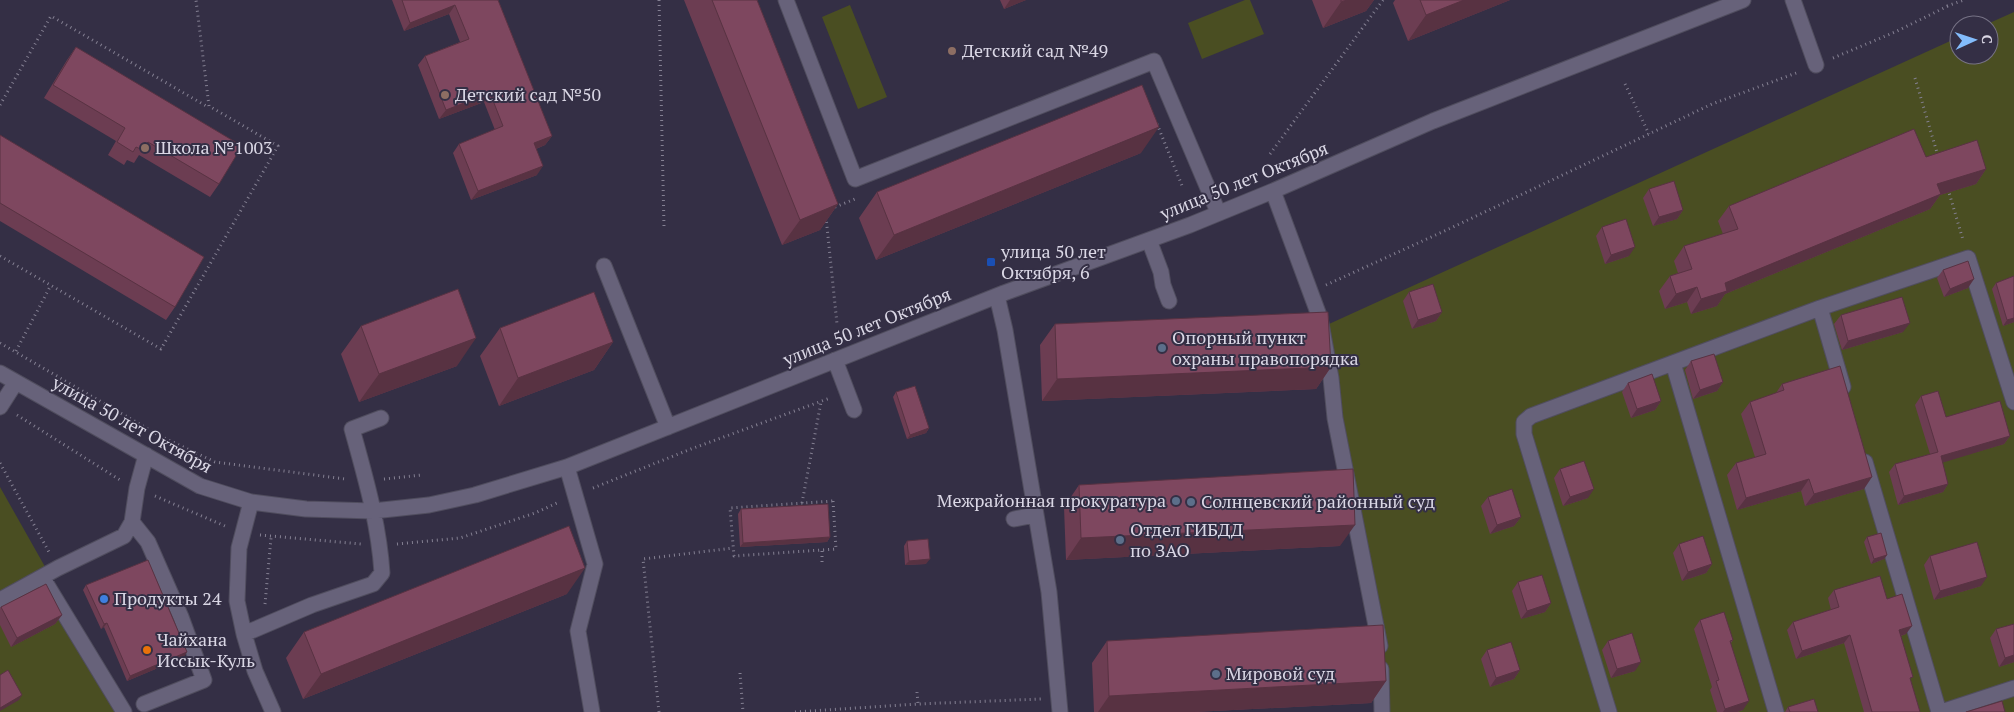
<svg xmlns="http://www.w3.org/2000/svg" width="2014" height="712" font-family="'PT Serif',serif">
	<rect width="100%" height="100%" fill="#342f45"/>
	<path fill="#4a4e22" d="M1245,0h5l14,34 -62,25 -14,-36z
		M850,5l37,92 -29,12 -36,-92z
		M2014,12v700h-628l-68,-383 641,-292v18h30v-30h-4z
		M0,487l127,225h-127z"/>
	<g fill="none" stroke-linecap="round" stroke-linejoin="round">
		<g stroke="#504d5e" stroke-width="17">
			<path id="minor" d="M786,0l69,179 299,-118 64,151
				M1793,0l23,65
				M1273,191l47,127 11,60 4,40 45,228
				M1149,240l12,32 2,13 6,16
				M604,266l64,161
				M997,296l8,34 44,262 11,120
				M1820,308l148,-50 46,144
				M835,360l19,50
				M1673,363l103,349
				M0,373l200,113 51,16 55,7 67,2 56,-6 46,-10 92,-28 437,-174 186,-68 83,-34 160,-70 310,-121
				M0,407l16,-25
				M1865,462l74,250
				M567,467l28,97 -17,67 14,81
				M251,502l-12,46 -2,53 7,33 11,37 18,41
				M1014,519l21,-4
				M132,522l16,20 33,75 23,63 -60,24
				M42,577l82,135
				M0,600l58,-32 66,-32 8,-14 5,-34 9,-33
				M244,634l68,-29 61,-21 9,-11c-3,-49 -17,-97 -30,-144l29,-11
				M1381,669l1,43
				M1609,712l-85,-278v-12l7,-6 289,-108 23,79
				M1941,712l73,-24"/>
		</g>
		<path stroke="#858193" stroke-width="3" stroke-dasharray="1 4" stroke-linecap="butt" d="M659,0l5,227
			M1947,6l17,-6
			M1833,58l62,-26 53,-26
			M1915,78l23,78
			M1625,84l24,50
			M0,105l51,-89 157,91
			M1157,124l26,64
			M1270,154l113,-154
			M1948,189l15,51
			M835,207l20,-8
			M826,217l11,107
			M0,256l161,93 117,-203 -69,-40 -13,-106
			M1326,285l125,-57 261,-124 87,-32
			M0,343l160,93 55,26 130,17
			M16,351l35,-66
			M17,415l103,65
			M0,463l49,89
			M384,479l38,-4
			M593,488l98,-39 139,-51
			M155,496l70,30
			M833,501l3,48 -102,7 -4,-48z
			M802,503l19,-101
			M260,535l101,9
			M397,544l63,-6 75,-25 22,-10
			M822,562v-12
			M265,604l6,-66
			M740,673l3,39
			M917,692l1,12
			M659,712l-16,-153 90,-11
			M795,712l123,-8 123,-5"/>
		<use href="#minor" stroke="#67627a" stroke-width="15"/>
	</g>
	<path fill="#6c3d52" d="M392,0h106l54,136 -7,9 -9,4 1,26 -66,25 -18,-47 6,-9 36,-14 -11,-28 -45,17 -21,-54 7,-9 35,-14 -11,-28 -45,17z
		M684,0h73l81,204 -18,26 -38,15z
		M1000,0h26l-22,9z
		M1312,0h62l-8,11 -43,17z
		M1395,0h115l-102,41 -15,-38z
		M76,47l143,137 -9,13 -71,-42 -5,8 -7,-3 -3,5 -16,-10 8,-14 -72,-43 23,-38z
		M0,135l175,172 -9,13 -166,-99z
		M1141,153l-265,107 -17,-42 18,-26z
		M1926,157l60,12 -10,15 -36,11 -10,14 -205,85 -8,12 -26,8 -4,-12 -22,7 -6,-18 11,-15 8,-3 -4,-12 10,-15 39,-12 -5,-13 11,-15z
		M1649,189l34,21 -6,9 -24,7 -10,-28z
		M1602,227l27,29 -24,8 -9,-28z
		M1943,270l25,18 -24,9 -7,-19z
		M2014,276v46l-11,4 -11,-37 4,-6z
		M1409,292l33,20 -6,9 -24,8 -9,-28z
		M1841,315l62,17 -61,18 -8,-26z
		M1055,324l276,43 -15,22 -274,12 -2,-56z
		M361,326l96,40 -98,36 -18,-48z
		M500,328l113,14 -19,28 -95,36 -19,-50z
		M1691,361l32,21 -6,9 -24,8 -8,-29z
		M1628,383l33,18 -6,9 -24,8 -9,-26z
		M1782,384l82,105 -59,17 -4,-15 -64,19 -10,-35 9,-12 19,-6 -14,-43 9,-12 26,-9z
		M896,392l33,36 -3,5 -19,6 -14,-42z
		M1921,396l25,21 64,19 -6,8 -62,18 6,22 -5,8 -45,13 -9,-33 6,-8 35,-10 -15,-49z
		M1560,469l28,29 -25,8 -9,-28z
		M1079,485l261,61 -274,14 -2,-53z
		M1488,497l33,20 -7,9 -24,8 -9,-28z
		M741,509l89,28 -3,5 -87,5 -2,-33z
		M1867,537l20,18 -3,4 -13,5 -7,-22z
		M907,541l19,23 -21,1 -1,-19z
		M1679,544l33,20 -6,9 -24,8 -9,-28z
		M1930,556l51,30 -47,14 -10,-35z
		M1518,582l33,21 -6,9 -24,7 -9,-28z
		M86,585l98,72 -57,24 -23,-54 -3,2 -18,-39z
		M1834,590l53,9 19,35 -5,2 10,45 9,31h-56l-20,-69 -48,16 -9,-29 6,-8 38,-12 -3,-12z
		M567,594l-264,105 -17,-41 18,-26z
		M1,607l61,8 -7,9 -44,23 -11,-22v-17z
		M1700,620l33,20 -2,3 12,67 -6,2h-20l-7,-22 2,-3 -18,-58z
		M2014,624v38l-15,5 -9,-29 6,-9z
		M1107,641l279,40 -15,22 -177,9h-100l-2,-49z
		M1608,641l27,30 -24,7 -9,-28z
		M1487,650l33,20 -6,9 -24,8 -9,-28z
		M1788,707l30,5h-33z"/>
	<path fill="#583242" d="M1010,0h16l-22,9z
		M1347,0h27l-8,11 -43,17 18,-26z
		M1464,0h46l-102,41 18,-26z
		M455,5l-6,9 -45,17 6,-8z
		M490,93l-6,9 -45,17 7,-9z
		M1159,127l-18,26 -265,107 18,-25z
		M552,136l-7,9 -17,7 6,-9z
		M543,166l-6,9 -66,25 7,-9z
		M1986,169l-10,15 -36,11 -10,14 -205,85 -8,12 -26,8 10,-15 24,-16 212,-99z
		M838,204l-18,26 -38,15 18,-25z
		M1683,210l-6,9 -24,7 6,-9z
		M1635,247l-6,9 -24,8 6,-9z
		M1974,279l-6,9 -24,9 6,-8z
		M1697,287l-10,15 -22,7 11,-15z
		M1442,312l-6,9 -24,8 6,-9z
		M2014,318v4l-11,4 4,-6z
		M1910,323l-7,9 -61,18 6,-9z
		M476,338l-19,28 -98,36 20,-28z
		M613,342l-19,28 -95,36 19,-28z
		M1331,367l-15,22 -274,12 15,-22z
		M1723,382l-6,9 -24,8 7,-9z
		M1661,401l-6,9 -24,8 6,-9z
		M929,428l-3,5 -19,6 3,-4z
		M2010,436l-6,8 -69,21 6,-9z
		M1872,477l-8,12 -59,17 9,-12z
		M1809,479l-8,12 -64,19 9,-12z
		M1948,484l-5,8 -45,13 6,-9z
		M1594,489l-6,9 -25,8 7,-9z
		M1521,517l-7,9 -24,8 7,-9z
		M1355,525l-15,21 -274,14 15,-22z
		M830,537l-3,5 -87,5 3,-4z
		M1887,555l-3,4 -13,5 3,-5z
		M930,559l-4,5 -21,1 4,-4z
		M1712,564l-6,9 -24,8 6,-9z
		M585,568l-18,26 -264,105 18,-25z
		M1987,577l-6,9 -47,14 6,-9z
		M1551,603l-6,9 -24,7 6,-8z
		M62,615l-7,9 -44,23 6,-9z
		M107,623l-3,4 -3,2 3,-5z
		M1912,626l-6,8 -13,4 6,-8z
		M1850,635l-6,8 -48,16 6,-8z
		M187,652l-3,5 -57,24 3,-5z
		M2014,655v7l-15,5 6,-9z
		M1641,662l-6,9 -24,7 6,-9z
		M1520,670l-6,9 -24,8 6,-9z
		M1386,681l-15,22 -177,9h-96l11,-16z
		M22,695l-3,5 -19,11v-3z
		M1749,701l-6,9 -6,2h-14l2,-3z"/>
	<path fill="#7e475f" stroke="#583242" d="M402,0h96l54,136 -18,7 9,23 -65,25 -19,-47 44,-18 -13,-33 -44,17 -21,-54 44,-17 -14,-34 -45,18z
		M712,0h45l81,204 -38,16z
		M1341,0h6l-6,2z
		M1420,0h44l-38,15z
		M76,47l166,99 -23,38 -71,-42 -5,8 -7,-3 -3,5 -16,-10 8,-14 -72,-43z
		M1142,85l17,42 -265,108 -17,-43z
		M1914,129l12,28 51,-17 9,29 -49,15 4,10 -216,89 2,8 -26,8 -4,-12 -21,7 -6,-18 22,-7 -8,-23 54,-17 -9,-23z
		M0,135l204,122 -29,50 -175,-104z
		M1674,181l9,29 -24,7 -10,-28z
		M1626,219l9,28 -24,8 -9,-28z
		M1968,261l6,18 -24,10 -7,-19z
		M2014,276v42l-7,2 -11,-37z
		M1433,284l9,28 -24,8 -9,-28z
		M458,289l18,49 -97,36 -18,-48z
		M594,292l19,50 -95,36 -18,-50z
		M1902,297l8,26 -62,18 -7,-26z
		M1328,312l3,55 -274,12 -2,-55z
		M1714,354l9,28 -23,8 -9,-29z
		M1840,366l32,111 -58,17 -5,-15 -63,19 -10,-35 30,-9 -16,-52 34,-12 -2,-6z
		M1652,374l9,27 -24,8 -9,-26z
		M915,386l14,42 -19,7 -14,-43z
		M1938,391l8,26 54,-16 10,35 -69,20 7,28 -44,12 -9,-32 43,-12 -17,-56z
		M1584,461l10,28 -24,8 -10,-28z
		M1353,469l2,56 -274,13 -2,-53z
		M1512,489l9,28 -24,8 -9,-28z
		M828,504l2,33 -87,6 -2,-34z
		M569,526l16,42 -264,106 -17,-42z
		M1881,533l6,22 -13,4 -7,-22z
		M1703,536l9,28 -24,8 -9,-28z
		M928,539l2,20 -21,2 -2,-20z
		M1977,542l10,35 -47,14 -10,-35z
		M148,560l39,92 -57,24 -23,-53 -3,1 -18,-39z
		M1542,575l9,28 -24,8 -9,-29z
		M1880,576l7,23 15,-5 10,32 -13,4 14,47 -3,1 10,34h-48l-22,-77 -48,16 -9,-29 46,-15 -5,-17z
		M46,584l16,31 -45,23 -16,-31z
		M1724,612l9,28 -3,1 19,60 -24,8 -9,-28 3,-1 -19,-60z
		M2014,624v31l-9,3 -9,-29z
		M1383,625l3,56 -277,15 -2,-55z
		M1632,633l9,29 -24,7 -9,-28z
		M1511,642l9,28 -24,8 -9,-28z
		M8,670l14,25 -22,13v-33z
		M1814,699l4,13h-28l-2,-5z
		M2002,701l3,11h-39z"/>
	<g fill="#8d6e63" stroke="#342f45" stroke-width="2">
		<circle cx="952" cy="51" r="5"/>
		<circle cx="445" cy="95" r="5"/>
		<circle cx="145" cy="148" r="5"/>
	</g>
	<rect fill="#1a4fb4" stroke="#342f45" stroke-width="2" x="986" y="257" width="10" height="10" rx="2.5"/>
	<g fill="#5c6f8a" stroke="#342f45" stroke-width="2">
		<circle cx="1162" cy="348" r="5"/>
		<circle cx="1176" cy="501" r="5"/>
		<circle cx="1191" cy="502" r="5"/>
		<circle cx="1120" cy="540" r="5"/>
		<circle cx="1216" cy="674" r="5"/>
	</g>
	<circle fill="#3f7fe0" stroke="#342f45" stroke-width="2" cx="104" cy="599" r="5"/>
	<circle fill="#e8710a" stroke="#342f45" stroke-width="2" cx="147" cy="650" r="5"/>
	<g text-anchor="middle" stroke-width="4" stroke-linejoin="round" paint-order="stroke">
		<g font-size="18" fill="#dad7e5" stroke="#342f45" text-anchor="start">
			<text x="962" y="57">Детский сад №49</text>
			<text x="455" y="101">Детский сад №50</text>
			<text x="155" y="154">Школа №1003</text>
			<text x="1001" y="258">улица 50 лет<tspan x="1001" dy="21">Октября, 6</tspan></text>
			<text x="1172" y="344">Опорный пункт<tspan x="1172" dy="21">охраны правопорядка</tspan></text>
			<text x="1166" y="507" text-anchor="end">Межрайонная прокуратура</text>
			<text x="1201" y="508">Солнцевский районный суд</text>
			<text x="1130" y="536">Отдел ГИБДД<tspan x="1130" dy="21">по ЗАО</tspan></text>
			<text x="114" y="605">Продукты 24</text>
			<text x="157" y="646">Чайхана<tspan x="157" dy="21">Иссык-Куль</tspan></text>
			<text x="1226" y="680">Мировой суд</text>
		</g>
		<g font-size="18" fill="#dad7e5" stroke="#342f45">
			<text transform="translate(1244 181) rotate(-22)" y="6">улица 50 лет Октября</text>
			<text transform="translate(867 327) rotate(-22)" y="6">улица 50 лет Октября</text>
			<text transform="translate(132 425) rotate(29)" y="6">улица 50 лет Октября</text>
		</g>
	</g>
	<g transform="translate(1974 40) rotate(87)"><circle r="24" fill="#342f45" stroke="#767285"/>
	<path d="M0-4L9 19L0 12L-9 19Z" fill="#83bcfb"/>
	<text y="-8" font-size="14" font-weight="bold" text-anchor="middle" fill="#dad7e5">С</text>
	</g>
</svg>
